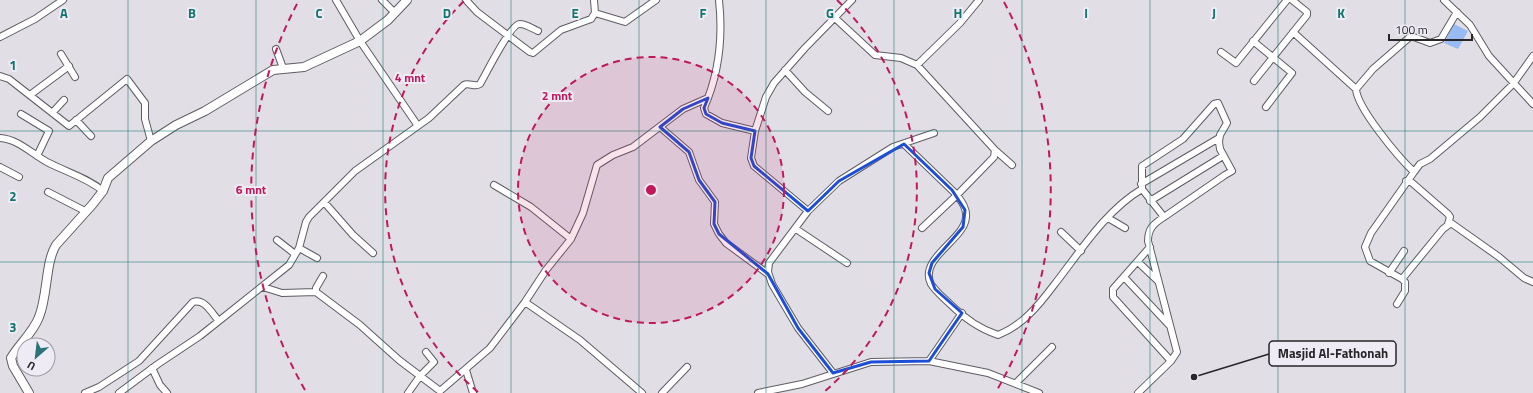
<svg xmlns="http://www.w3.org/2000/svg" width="1533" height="393" font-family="'Titillium Web',sans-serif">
	<rect width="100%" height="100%" fill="#e1dee6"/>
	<path fill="#97bbf2" d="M1454,24l14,7 -10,18 -14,-6z"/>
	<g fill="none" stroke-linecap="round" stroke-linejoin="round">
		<g stroke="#5f5c64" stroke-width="8">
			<path id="street" d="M336,0l24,41 58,85
				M382,0l13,13
				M466,0l11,12 53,40 3,1 28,-23 30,-11 4,-6 -1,-13
				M719,0c4,37 0,74 -15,108l2,6 16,9 33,8 -4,27 3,8 54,45
				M1444,0l26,25 19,31 44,48
				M1457,12l-16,27 -11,4 -19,-7 -38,33 -17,20c1,19 43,69 58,83l6,-8 10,-5 50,-42 33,-33 20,-28
				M595,13l30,9 31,-22
				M835,18l40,37 26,3 16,7 78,85 -1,7 -37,38 -35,33
				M1293,32l63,57
				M0,37l35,-18 28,-19
				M1253,41l39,32 -26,34
				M276,49l7,19
				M1221,52l15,11 51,-63
				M61,54l14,23
				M917,65l43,-42 19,-23
				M785,70l20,22 23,19
				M0,76l9,3 60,47 58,-47 18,24v16l6,22
				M1254,81l53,-66v-3l-15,-12
				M30,95l39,-29
				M53,112l11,-12
				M21,114l28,17 -12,25
				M76,120l15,16
				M660,127l29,25 10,28 16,22 -1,22 5,10 7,9 42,31
				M755,131l11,-34 8,-14 31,-35 47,-48
				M0,138c18,1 32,16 47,24 19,10 39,15 56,29
				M904,144l53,51c5,7 10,14 9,22 -1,23 -48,41 -35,67 5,8 13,14 19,20 13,13 30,25 48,31 24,-9 41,-30 56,-50 26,-33 51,-74 88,-96
				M995,150l17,15
				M0,167l19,10
				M1414,172l-43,61 -6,14 5,14 32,18 41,-50 8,-6 48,34 25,21 9,4
				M1406,181h4l38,33 2,3 -2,7
				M1141,184l78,-46
				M494,185l37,22 40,32 -25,31 -21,32
				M48,192l37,19
				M1150,201l73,-45
				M324,202l29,33 20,18
				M1108,218l17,10
				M796,229l51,34
				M1061,232l20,19
				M571,239l12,-26 14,-48 16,-10 20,-8 50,-38 25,-11
				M277,240l18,14
				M1150,247l-37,42v8l58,64
				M299,248l18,10
				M1138,262l20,19
				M1389,273l15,-22
				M323,276l-7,12v4l44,33 39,35 41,31 50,-43 35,-46 55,38 62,53
				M1124,277l46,49
				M263,287l19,6 34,-1
				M1397,304l8,-13v-9l-3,-3
				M929,361l33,-48
				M152,368l8,17 7,8
				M466,370l7,23
				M833,373l-35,-45 -26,-44 -4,-12 1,-9 39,-52 31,-30 54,-34 41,-14
				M1016,383l36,-36
				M85,393l14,-6 40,-26 54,-59c12,-4 19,12 26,19
				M119,393l39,-29 42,-28 89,-71 10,-17 7,-26 3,-5 46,-46 74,-53 35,-33c5,-3 11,3 16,-1 6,-10 31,-61 40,-60 6,0 13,5 18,7
				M408,393l12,-17 14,-14 -8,-10
				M662,393l25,-26
				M758,393l44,-9 69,-22 58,-1 59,12 51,20
				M1138,393l33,-32 6,-9 -29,-111c0,-12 5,-17 16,-24l61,-42 7,-4 -12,-22 -1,-7 1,-7 7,-12 -9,-20 -4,1 -31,35 -41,27v23l22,28"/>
		</g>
		<g stroke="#5f5c64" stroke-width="10">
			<path id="secondary" d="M29,393l-16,-27 -2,-8c8,-14 22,-25 28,-41 9,-22 6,-54 17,-72l36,-40 11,-14 5,-13 43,-37 25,-16 29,-14 68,-41 31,-3 56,-26 28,-21 19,-20"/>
		</g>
		<use href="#street" stroke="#fff" stroke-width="6"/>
		<use href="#secondary" stroke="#fff" stroke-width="8"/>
	</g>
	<path fill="none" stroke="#1d4ed8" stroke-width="3" stroke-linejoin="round" d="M708,98l-4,10 2,6 16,9 33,8 -4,27 3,8 54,45 31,-30 65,-37 48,46 13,20 -2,17 -31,36 -3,10 6,16 27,24 -33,48 -58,1 -38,11 -35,-45 -30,-54 -49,-40 -5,-10 1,-22 -16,-22 -10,-28 -29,-25 23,-18z"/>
	<path fill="none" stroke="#0f766e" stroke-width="1" stroke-opacity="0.55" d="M128,0v393M256,0v393M383,0v393M511,0v393M639,0v393M766,0v393M894,0v393M1022,0v393M1150,0v393M1278,0v393M1405,0v393M0,131h1533M0,262h1533"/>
	<circle cx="651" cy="190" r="133" fill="#c2185b" fill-opacity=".12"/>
	<g fill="none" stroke="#c2185b" stroke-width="2" stroke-dasharray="7 5">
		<circle cx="651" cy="190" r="133"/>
		<path d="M478 392A266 266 0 0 1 465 0M837 0A266 266 0 0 1 824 392"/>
		<path d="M305 390A400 400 0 0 1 298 2M1004 2A400 400 0 0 1 997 390"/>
	</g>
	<g font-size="13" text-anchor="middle" font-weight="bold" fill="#0f766e" stroke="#eeebf4" stroke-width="4" stroke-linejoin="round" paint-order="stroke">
		<text x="64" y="18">A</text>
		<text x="192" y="18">B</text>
		<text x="319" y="18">C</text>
		<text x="447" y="18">D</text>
		<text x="575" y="18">E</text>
		<text x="703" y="18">F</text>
		<text x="830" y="18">G</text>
		<text x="958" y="18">H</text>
		<text x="1086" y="18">I</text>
		<text x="1214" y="18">J</text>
		<text x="1341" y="18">K</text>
		<text x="13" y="70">1</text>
		<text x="13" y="201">2</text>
		<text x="13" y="332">3</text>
	</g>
	<circle cx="651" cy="190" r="6" fill="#c2185b" stroke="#eeebf4" stroke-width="2"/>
	<g font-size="12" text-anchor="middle" font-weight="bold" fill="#c2185b" stroke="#eeebf4" stroke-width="4" stroke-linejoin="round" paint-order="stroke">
		<text x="410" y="82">4 mnt</text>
		<text x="557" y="100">2 mnt</text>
		<text x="251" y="194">6 mnt</text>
	</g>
	<path fill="none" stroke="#282629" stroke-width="1.5" d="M1194 377L1269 354"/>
	<circle fill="#282629" stroke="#eeebf4" stroke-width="1.5" cx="1194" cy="377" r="4"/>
	<rect fill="#eeebf4" stroke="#282629" stroke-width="1.5" x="1269" y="341" width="127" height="25" rx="4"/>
	<g font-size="13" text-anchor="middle" font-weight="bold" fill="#282629">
		<text x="1333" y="358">Masjid Al-Fathonah</text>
	</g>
	<g transform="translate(36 357) rotate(208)"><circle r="19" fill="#eeebf4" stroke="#9f9ca3"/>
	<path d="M0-3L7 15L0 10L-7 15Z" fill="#297379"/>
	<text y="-6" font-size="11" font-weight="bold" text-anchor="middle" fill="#282629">U</text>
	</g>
	<path d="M1389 34v6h83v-6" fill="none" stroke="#282629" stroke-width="2"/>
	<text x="1395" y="34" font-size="12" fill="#282629" stroke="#eeebf4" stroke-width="3" paint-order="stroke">100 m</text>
</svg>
